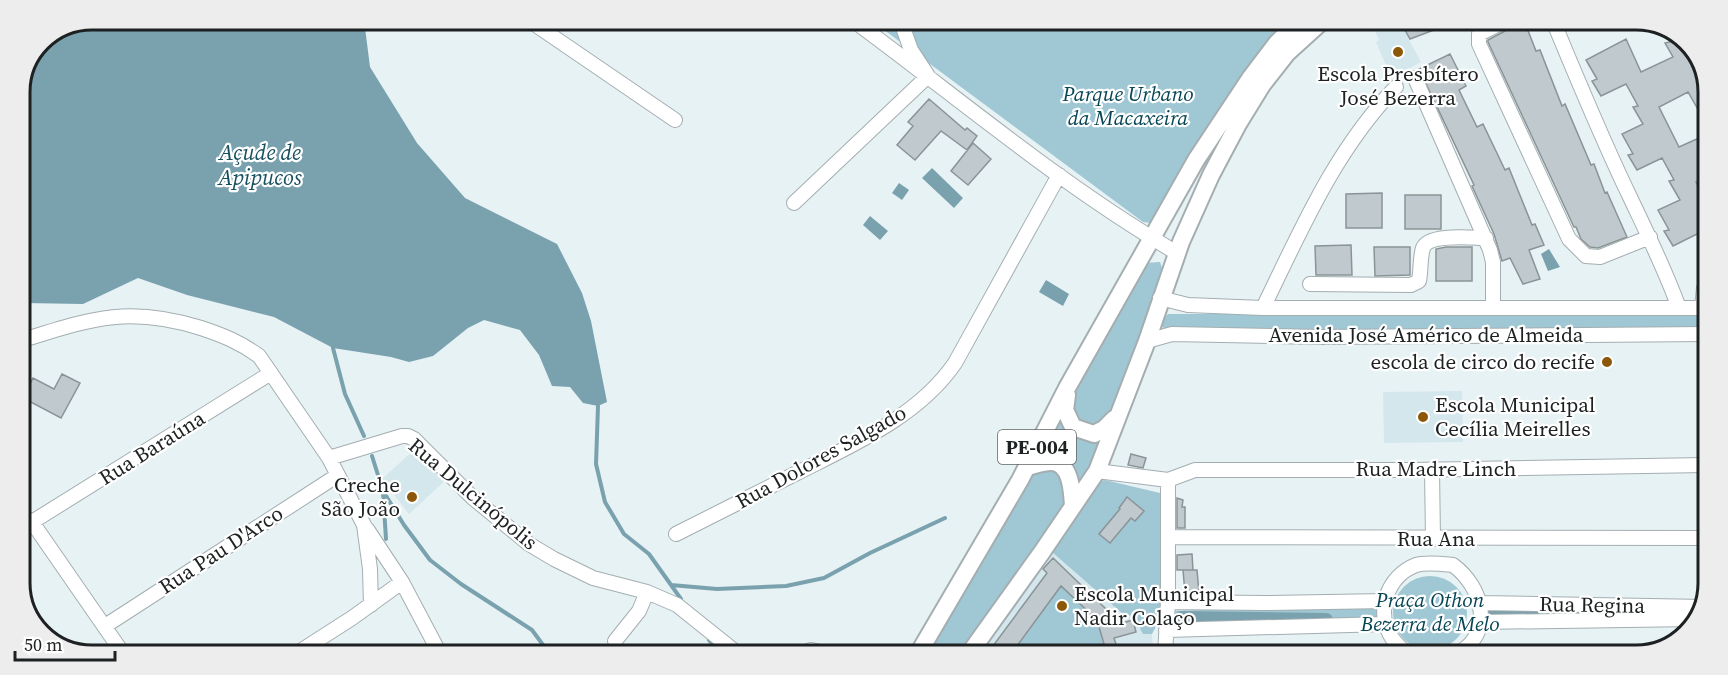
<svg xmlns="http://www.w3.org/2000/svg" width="1728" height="675" font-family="'Source Serif 4',serif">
	<rect width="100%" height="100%" fill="#e7f2f5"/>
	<path fill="#d4e7ed" d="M1371,23h29l21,39 -24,13 -12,-12 -9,-21 3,-2z
		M1462,391l1,51 -79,1 -1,-51z
		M416,448l33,29 -40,37 -27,-35z
		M1052,552l72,63 9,1 10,18h9l1,20h-180z"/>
	<path fill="#9fc7d4" d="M872,21l415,2 -136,200 -8,-1z
		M1160,262l3,9 -26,76 -49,123 -128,184h-34l66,-115 36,-56 116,-220z
		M1168,314h539v16h-542l-3,-4 3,-9z
		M1105,480l55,13 2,122 -10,19h-9l-10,-18 -9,-1 -72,-63 48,-71z
		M1393 613a37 37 0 1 1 74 0a37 37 0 1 1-74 0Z
		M1061,586l37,35 5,23 -58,10h-34z
		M1384,604l1,19 -217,5 1,-17z"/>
	<path fill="#79a1ae" d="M92,20h272l6,47 47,76 48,55 92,46 25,49 9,28 16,81 -9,4 -15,-3 -13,-16 -18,-1 -13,-31 -19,-25 -36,-10 -16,8 -35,28 -24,6 -18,-5 -58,-9 -59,-31 -87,-22 -49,-17 -55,26 -59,-1 -4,3v-219l21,-47z
		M932,168l31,30 -9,10 -32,-30z
		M899,183l10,7 -7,10 -10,-7z
		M870,216l18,15 -8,9 -17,-15z
		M1549,249l11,18 -12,4 -7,-17z
		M1046,280l23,14 -6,12 -24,-14z"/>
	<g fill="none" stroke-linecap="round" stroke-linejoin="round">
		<path stroke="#79a1ae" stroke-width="4" d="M333,348l12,46 19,42
			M598,406l-2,58 9,38 19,32 25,20 32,45
			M372,456l11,35 21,34 26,35 31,24 71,46 17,23
			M383,492l3,47
			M671,585l46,4 69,-3 38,-8 46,-25 75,-35
			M709,640l11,13"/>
		<path stroke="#79a1ae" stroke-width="14" d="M1488,612l127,2
			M1181,618l145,2"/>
	</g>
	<path fill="#c0cace" stroke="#8a9497" stroke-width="1.5" d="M1401,23h49v1l-40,15z
		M1515,23h10l11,28 4,-1 22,56 3,-2 26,61 3,-1 11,29 2,-1 20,45 -29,11 -8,-1 -9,-8 -5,-12h-2l-86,-185v-2l17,-9z
		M1660,23l32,23 16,40v41l-20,-35 -29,15 20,40 29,-13v43l-12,5 11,20v45l-8,-14 -26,13 -9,-15 5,-1 -11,-20 22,-10 -11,-19 5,-1 -12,-22 -25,12 -9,-15 5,-1 -11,-20 21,-10 -10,-17 5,-1 -12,-22 -25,12 -9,-15 5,-2 -11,-19 40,-21 15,33 32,-15 -8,-14 5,-1z
		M1450,54l16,32 -7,4 18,37 6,-3 22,46 4,-2 23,57 3,-1 9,21 -15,5 11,29 -17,5 -13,-26 -8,3 -8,-27 -22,-48 2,-1 -55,-116z
		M929,99l36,31 2,-2 10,8 -10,14 -26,-19 -26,29 -18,-15 16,-19 -5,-4z
		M973,143l18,16 -23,26 -17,-14z
		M1382,193v35h-36v-34z
		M1405,195h36v34h-36z
		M1351,245l1,30h-36l-1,-29z
		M1374,247h36v28l-35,1z
		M1446,247h26v34h-36v-32z
		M62,374l18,9 -19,35 -38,-20 10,-20 21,11z
		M1131,454l15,4 -3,10 -15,-3z
		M1127,497l17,14 -9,10 -4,-3 -21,25 -11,-9 21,-25 -1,-1z
		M1177,498l6,2 -1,7h3v21h-8z
		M1192,554l1,16h-16v-15z
		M1053,558l55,53 3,15 22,-6 3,12 -22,6 5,16h-39l-1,-6 25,-4 -7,-24 -36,-34 -50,68h-24l60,-81 -4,-4z
		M1183,570h14l2,23h-14z"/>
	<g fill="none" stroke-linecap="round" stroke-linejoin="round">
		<g stroke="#a4aeb1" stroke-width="16">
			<path id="minor" d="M530,21l145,99
				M854,21c106,78 208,165 323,232
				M1501,23l-22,11v10l90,195 17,17 14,1 50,-20
				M1554,23c24,58 48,116 75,172 18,38 36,74 50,113
				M1415,78l75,172 3,12v46
				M794,203l134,-127 -17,-26 -10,-28
				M1310,284l101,1 8,-4c2,-10 1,-24 4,-33 6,-15 49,-10 63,-10
				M1160,298l28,7 75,3h444
				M1263,308c38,-78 72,-158 133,-221
				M1702,308l2,-20 3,-4
				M20,341c70,-22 107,-36 181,-13 21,7 39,14 58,28l70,102 35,67 6,44 1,36
				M1147,341l25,-7 148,3 387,-3
				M329,458l73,-22h6l6,3 59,59 56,46 25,15 39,19 54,14 30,13 60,48
				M1432,469l1,70
				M1097,471l71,9 27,-10h219l292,-5
				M20,515l12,7 90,130
				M32,522l239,-149
				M367,529l35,53 37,70
				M676,534c40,-20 79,-40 119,-60 57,-29 123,-57 160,-111l104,-188
				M1168,537l537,1
				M1168,602l97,1 120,-2
				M1480,603l225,4
				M1480,622l215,-3
				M105,626l233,-151
				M1166,630l220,-6
				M615,641l24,-30 8,-19
				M299,652l53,-34 50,-36
				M803,653l8,-3 13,3
				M1165,654l3,-52v-122
				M1408,655c-5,-5 -12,-11 -16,-17 -17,-26 -5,-62 24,-73 10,-3 27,-1 37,0 31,23 42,70 2,90"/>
		</g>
		<g stroke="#a4aeb1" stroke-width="20">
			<path id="major" d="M1067,395l-2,15 8,17 21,7 10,-5 10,-10
				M1027,467c8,-2 17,-5 24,-5 20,0 21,29 22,44
				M918,654l102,-174 47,-92 129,-228 55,-83 25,-33 21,-21
				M969,654l73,-102 55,-81 50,-130 34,-99 30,-67 27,-51 24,-39 25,-32 33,-30"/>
		</g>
		<use href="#minor" stroke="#fff" stroke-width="14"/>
		<use href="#major" stroke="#fff" stroke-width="16"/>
	</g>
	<g fill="#8c5706" stroke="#fff" stroke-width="2">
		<circle cx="1398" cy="52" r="6"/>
		<circle cx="1607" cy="362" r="6"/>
		<circle cx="1423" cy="417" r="6"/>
		<circle cx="412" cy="497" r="6"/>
		<circle cx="1062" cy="606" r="6"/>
	</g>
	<g text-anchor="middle" stroke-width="4.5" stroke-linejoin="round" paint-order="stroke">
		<rect fill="#fff" stroke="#616464" stroke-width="1.5" x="998" y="430" width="78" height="34" rx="4.5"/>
		<g font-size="20" font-weight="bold" fill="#1d2122">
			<text x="1037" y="454">PE-004</text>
		</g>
		<g font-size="21" fill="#1d2122" stroke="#fff" text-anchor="end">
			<text x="1398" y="81" text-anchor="middle">Escola Presbítero<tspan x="1398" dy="24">José Bezerra</tspan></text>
			<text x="1595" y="369">escola de circo do recife</text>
			<text x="1435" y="412" text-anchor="start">Escola Municipal<tspan x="1435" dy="24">Cecília Meirelles</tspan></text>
			<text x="400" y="492">Creche<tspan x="400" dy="24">São João</tspan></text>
			<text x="1074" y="601" text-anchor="start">Escola Municipal<tspan x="1074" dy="24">Nadir Colaço</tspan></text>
		</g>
		<g font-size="21" font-style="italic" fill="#064554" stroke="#fff">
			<text x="1128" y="101">Parque Urbano<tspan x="1128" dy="24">da Macaxeira</tspan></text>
			<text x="1430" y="607">Praça Othon<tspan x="1430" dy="24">Bezerra de Melo</tspan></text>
		</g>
		<g font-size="21" fill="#1d2122" stroke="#fff">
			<text x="1426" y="342">Avenida José Américo de Almeida</text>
			<text transform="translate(152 448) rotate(-32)" y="7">Rua Baraúna</text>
			<text transform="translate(821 457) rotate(-29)" y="7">Rua Dolores Salgado</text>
			<text x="1436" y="476">Rua Madre Linch</text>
			<text transform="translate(473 494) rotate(40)" y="7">Rua Dulcinópolis</text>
			<text x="1436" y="546">Rua Ana</text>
			<text transform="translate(221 550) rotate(-33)" y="7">Rua Pau D'Arco</text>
			<text transform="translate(1592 605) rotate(1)" y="7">Rua Regina</text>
		</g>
		<g font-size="22" font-style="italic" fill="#17505f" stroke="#fff">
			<text x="260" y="160">Açude de<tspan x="260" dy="25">Apipucos</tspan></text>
		</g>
	</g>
	<path d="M0 0H1728V675H0ZM92 30H1636A62 62 0 0 1 1698 92V583A62 62 0 0 1 1636 645H92A62 62 0 0 1 30 583V92A62 62 0 0 1 92 30Z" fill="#ededed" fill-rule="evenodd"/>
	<path fill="none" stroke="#1d2122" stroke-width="3" d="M92 30H1636A62 62 0 0 1 1698 92V583A62 62 0 0 1 1636 645H92A62 62 0 0 1 30 583V92A62 62 0 0 1 92 30Z"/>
	<path d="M15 651v9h100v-9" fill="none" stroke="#1d2122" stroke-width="3"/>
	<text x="24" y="651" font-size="18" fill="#1d2122" stroke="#ffffff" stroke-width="4.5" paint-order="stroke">50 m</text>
</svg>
